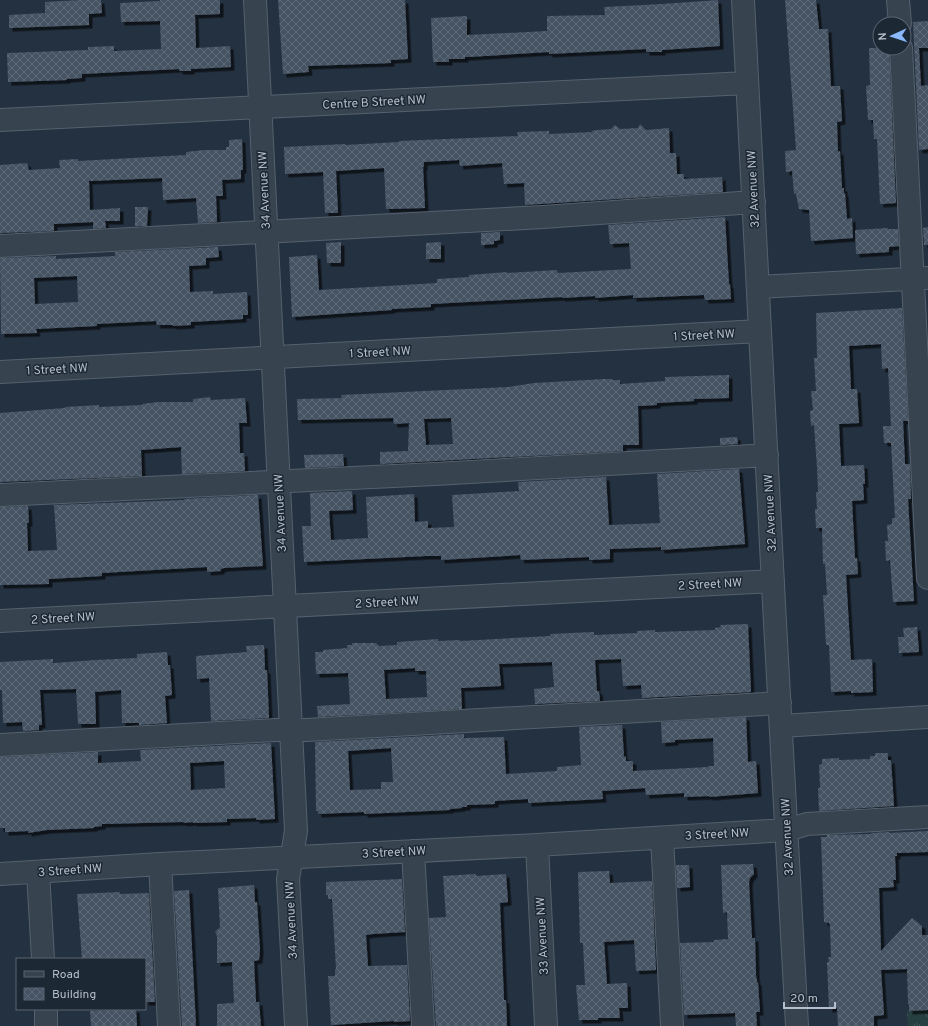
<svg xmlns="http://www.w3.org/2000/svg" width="928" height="1026" font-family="Overpass,sans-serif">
	<defs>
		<pattern id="grass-tufts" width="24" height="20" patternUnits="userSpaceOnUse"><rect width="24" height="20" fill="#263f41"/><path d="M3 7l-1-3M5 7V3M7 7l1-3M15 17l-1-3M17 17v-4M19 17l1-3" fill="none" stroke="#43595b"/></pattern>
		<pattern id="building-cross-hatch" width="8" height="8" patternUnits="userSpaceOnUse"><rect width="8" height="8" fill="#455364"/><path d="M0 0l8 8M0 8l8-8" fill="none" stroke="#5e6a79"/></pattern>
		<filter id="shadow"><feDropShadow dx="3.5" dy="3.5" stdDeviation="0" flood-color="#0009"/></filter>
	</defs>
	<rect width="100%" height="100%" fill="#243140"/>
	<path fill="url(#grass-tufts)" d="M928,1010v16h-20l-1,-15z"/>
	<path fill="url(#building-cross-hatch)" fill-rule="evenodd" filter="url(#shadow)" d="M80,0h21l1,13 -13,1v11l-80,3v-13l36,-2v-11z
		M160,0h60v14l-25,1 1,33 34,-2 1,21 -40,2v2h-12v-2l-97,5v4l-15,1v1l-59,2 -1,-29 81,-3v-3l26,-1v5l47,-2 -1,-28 -39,1 -1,-19 40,-2z
		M278,0h127l3,59 -17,1v3l-83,3 1,6 -26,2z
		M718,0l2,46 -58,4v2h-16v-3l-97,5v-2l-81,5h-3v2h-16v3h-16l-2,-44 36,-2v19l80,-4v-15l58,-1 -1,-8 58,-3z
		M785,0h31l3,29h9l3,57h9l2,35 -5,1 1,30 2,-1 2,37h2v5h1l2,26 5,-1 1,20 -42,3 -2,-31 -10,-1 -3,-15h-2l-2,-23 -6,1 -1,-21 11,-1z
		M928,21v27h-9l2,38 7,-1v64l-9,1 -6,-128z
		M869,48h20l7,155 -16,1 -3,-65h-3l-1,-19h-5l-2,-34 4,-1z
		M640,124l6,6 23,-2 1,25h6l1,21h7v5l38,-2 1,15 -198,13 -1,-22 -20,1 -2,-21 -42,3 -1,-6 -35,2v5h-1l2,41 -39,1 -2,-41 -48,3 2,42h-13l-2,-41 -38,2 -1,-27 61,-3v1l54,-3v-1l119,-5 -1,-4 32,-1v3l43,-2v-1l5,-1 14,-1 4,-4 5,4 18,-1z
		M242,139l1,31h-2v9l-19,1 1,16h-7l1,26 -19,1 -2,-25 -33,2 -1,-22 -73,3 1,29 30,-2v13h-15l1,7 -13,1v-7l-39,2v7l-54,2v-68l27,-2 2,7 31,-2 -1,-8 19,-1v2l108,-6v-3l18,-2h22v-3h3v-7z
		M135,207h13l-1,19h-12z
		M725,217l4,67h1l1,15 -26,1 -1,-5 -71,3v-3l-38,3v-2l-33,2v-1l-131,7v3l-39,2v1l-100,7 -3,-60 28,-2 2,35 118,-7v-4l32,-2v-2l38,-3v1l50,-3 1,3 73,-4 -2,-26 -19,1 -2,-19z
		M928,227v18h-4l-1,-17z
		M888,228v1h10l1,17 -10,1v5l-33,2 -1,-24z
		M500,232v8l-6,1v3l-13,1v-12z
		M341,242v21h-14l-1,-20z
		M441,242v17h-15v-16z
		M218,247l1,10 -13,1v7l-17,1 1,26 23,-1v3l34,-2 1,23h-5v4l-52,3v3l-18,1v-1h-16l-1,-4 -59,3v2l-61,3 1,4 -36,1 -1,-76 56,-2v3l59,-3v-4zM77,276l1,26 -43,2 -1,-26z
		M902,308l6,113h-5l2,43h5l1,35h-3l6,102 -21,1 -3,-42 -4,1 -1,-20h3l-1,-16 5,-1v-6h3l-4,-75h-7l-1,-17h8l-3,-58 -6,1 -1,-25 -32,2 2,43h6l2,34 -20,1 2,42 23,-1 1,19h-2l1,16 -12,1 3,57h2l1,16 -12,1 5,85 21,-1 1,33 -22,1v-2l-20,1 -2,-47h-3l-3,-50h4l-2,-31h-2l-1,-36h-6l-1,-19h2l-1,-17h2l-1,-24 -3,-43 -3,1 -1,-15 3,-1 -2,-19h5l-2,-33h3l-1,-45z
		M729,375v23l-35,1v2l-37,2v2l-19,1 1,39h-16v6l-243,13v-12l28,-1 1,-28 -15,1 -1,-6 -95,2 -1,-21 45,-1 -1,-3 167,-8 26,-4 70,-4h8v1h8v4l45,-3v-4zM451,418l2,26 -27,1 -2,-26z
		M210,397l1,3 34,-2 2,25h-8l1,30h4l1,18 -63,3 -1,-27 -40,3 1,26 -142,6v-69l65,-5v-1l34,-2v2l43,-2v-1l16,-2h35v-3z
		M737,437l1,7 -18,1v-7z
		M343,454l1,12 -39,2 -1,-13z
		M739,469l6,75 -84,6v-3l-51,2v10l-21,1v-3l-68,3 -1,-5 -79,5v-4h-15l-122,6 -2,-36h9l-1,-33 42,-2 1,19 -24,1 2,29 37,-2 -2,-41 48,-3 1,28 13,-1v7l26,-1 -2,-32 67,-4 -1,-9 88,-5 3,48 51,-2 -3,-49z
		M258,495l5,71 -39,2 -3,1v2l-14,1v-5l-105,6v3l-53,3v5l-49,1v-78l28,-1 1,17h-2l1,28 29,-1 -3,-45 130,-5v-1z
		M748,624l3,68 -109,6 -1,-13 -18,1 -2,-27 -26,1 2,31h2l1,10 -65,3 -1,-15 20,-2 -2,-25 -53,2 2,22 -40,2 1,21 -144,8 -1,-11 33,-2 -2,-31 -32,1 -1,-22h8v-2l24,-2v-3h5v-2h24l3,3 18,-1v-3l41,-3v2l22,-1v1l90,-5v-2l20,-1 24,-1v3l43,-2v-2l18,-1v2l60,-2v-2l6,-1 -1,-2zM415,668v3h11l1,26 -41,2 -2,-29z
		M917,627l2,25 -20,1 -1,-16h6l-1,-9z
		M264,645l1,25h2l2,48 -58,3 -2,-43 -12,1 -1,-23 51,-4 -1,-6z
		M167,652l1,13h2l2,30 -7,1 2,27 -28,2v-2h-17l-1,-33 -26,2 1,32h-18l-2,-35 -36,1 2,35h-3v5l-16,1 -1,-9 -19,1 -1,-33h-2v-28l53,-3v4l43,-3 41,-2v-4z
		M746,717l2,45 8,-1 2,32 -49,4v-1l-25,1v-4l-38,2 -1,-7 -43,3 1,8 -75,4v-4l-33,2v3l-28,1v2h-5v1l-12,1v1l-86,4v-2l-46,2v-3h-2l-1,-69 149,-8v4l40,-1 2,37 51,-3v-4l24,-2 -2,-38 43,-2 2,32 2,-1v5h7v10l75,-4v-1h6l-1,-28 -38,2v2l-13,1 -1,-21zM391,748l2,34h-12v7l-31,1 -2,-39z
		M271,743l4,76 -19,1v-2l-29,1v3l-34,1v-1l-9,1 -1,-1 -81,2v2l-8,1v1l-47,2 -19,3v-2l-20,1h-3v-4h-5v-71l98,-5v11l43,-2 -1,-11zM224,761l1,27 -34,2 -1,-27z
		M875,753h13v7h3l3,46 -75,5 -1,-23h2l-1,-23 3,-1v-5l17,-1v2l31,-1v-3h5z
		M928,831v21l-31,1v3h-2l1,24h-3l1,7 -15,1 2,63 31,-33 10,8v9h6v75l-19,1v-7h-1l-1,-35 -26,1 3,45 -10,1v10h-36l-1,-18 -8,1 -2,-47h2l-1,-5h3l-1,-32 -1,-2 -5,-1 -3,-85h6v-2l44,-1v-1l18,-1v1z
		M753,864l1,10 -4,4 -1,5 3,55h3l1,37 1,7h1l2,30h-4l1,14h-21l-1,-13 -51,2 -4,-72 34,-1v-2l14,-1 -1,-27 -4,1 -2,-48z
		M676,865h13l1,22 -13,1z
		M609,871l1,12 42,-2 4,89 -20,1 -2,-31 -30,2 3,42 20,-1 1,25h-9l1,10h-22v2h-19l-3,-35h9l-2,-42h-3l-2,-71z
		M476,874v2l30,-2 2,28 -8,1 4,97h2l1,26h-71l-7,-108 17,-1 -3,-41z
		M402,879l3,53 -32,2 -7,1 2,31 39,-1 3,56 -16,1v-1l-63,4 -3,-49h7v-7h1l-4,-70h-4v-4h-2v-13z
		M254,885l1,17h2l3,48 -1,10 -5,1 2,41h3l2,24h-44v-22l17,-1 -2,-41 -15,1v-27l-2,-4 5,-5 -2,-39z
		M189,890l7,136h-14l-8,-135z
		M120,892v2l29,-1 6,109h-10v-43h-63l-5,-65z
		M136,1009l1,17h-46l-1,-15z"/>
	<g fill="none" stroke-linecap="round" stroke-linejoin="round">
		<g stroke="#56616d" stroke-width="24">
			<path id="minor" d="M255,0l41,831 -8,48 8,147
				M743,0l31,604 23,422
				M898,0l2,24
				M901,48l27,530
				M0,120l747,-37
				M0,246l543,-29 211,-15
				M758,287l170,-9
				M0,372l760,-41
				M0,495l435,-21 332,-19
				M0,621l773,-40
				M781,726l147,-9
				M0,745l275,-15h31l474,-27
				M662,838l10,188
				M537,845l9,181
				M413,851l10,175
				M160,864l9,162
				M38,872l5,87
				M0,874l160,-10 377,-19 250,-15 20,-6 121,-7
				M46,1009v17"/>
		</g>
		<use href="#minor" stroke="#384350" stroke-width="22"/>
	</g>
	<g text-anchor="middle" stroke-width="3" stroke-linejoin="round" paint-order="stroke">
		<g font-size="12" fill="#b5beca" stroke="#1d2835">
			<text transform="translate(374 102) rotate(-3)" y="4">Centre B Street NW</text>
			<text transform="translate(753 189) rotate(-93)" y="4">32 Avenue NW</text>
			<text transform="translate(264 190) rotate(-93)" y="4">34 Avenue NW</text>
			<text transform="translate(704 335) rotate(-3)" y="4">1 Street NW</text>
			<text transform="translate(380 352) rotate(-3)" y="4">1 Street NW</text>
			<text transform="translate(57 369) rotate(-3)" y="4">1 Street NW</text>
			<text transform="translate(280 513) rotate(-93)" y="4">34 Avenue NW</text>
			<text transform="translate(770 513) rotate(-93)" y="4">32 Avenue NW</text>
			<text transform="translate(710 584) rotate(-3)" y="4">2 Street NW</text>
			<text transform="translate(387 602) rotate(-3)" y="4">2 Street NW</text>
			<text transform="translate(63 618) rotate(-3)" y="4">2 Street NW</text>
			<text transform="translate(717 834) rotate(-3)" y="4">3 Street NW</text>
			<text transform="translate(787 837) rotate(-93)" y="4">32 Avenue NW</text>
			<text transform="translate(394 852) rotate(-3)" y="4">3 Street NW</text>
			<text transform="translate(70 870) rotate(-4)" y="4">3 Street NW</text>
			<text transform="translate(291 920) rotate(-93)" y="4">34 Avenue NW</text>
			<text transform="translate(542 936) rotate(-93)" y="4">33 Avenue NW</text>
		</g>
	</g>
	<rect x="16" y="958" width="130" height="52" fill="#1d2835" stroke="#5a6471"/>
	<rect x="24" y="971" width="20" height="6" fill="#384350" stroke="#5a6471"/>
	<text x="52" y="978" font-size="12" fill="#b5beca">Road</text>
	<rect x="24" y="988" width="20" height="12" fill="url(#building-cross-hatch)" stroke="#5a6471"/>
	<text x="52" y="998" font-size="12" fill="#b5beca">Building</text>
	<g transform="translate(892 36) rotate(267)"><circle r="19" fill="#1d2835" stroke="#5a6471"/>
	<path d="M0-3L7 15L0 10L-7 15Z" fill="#89b9fb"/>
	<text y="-6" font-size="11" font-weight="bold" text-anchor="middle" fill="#b5beca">N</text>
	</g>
	<path d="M784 1002v6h51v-6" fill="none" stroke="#b5beca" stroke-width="2"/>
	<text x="790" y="1002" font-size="12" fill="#b5beca" stroke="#1d2835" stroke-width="3" paint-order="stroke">20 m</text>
</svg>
